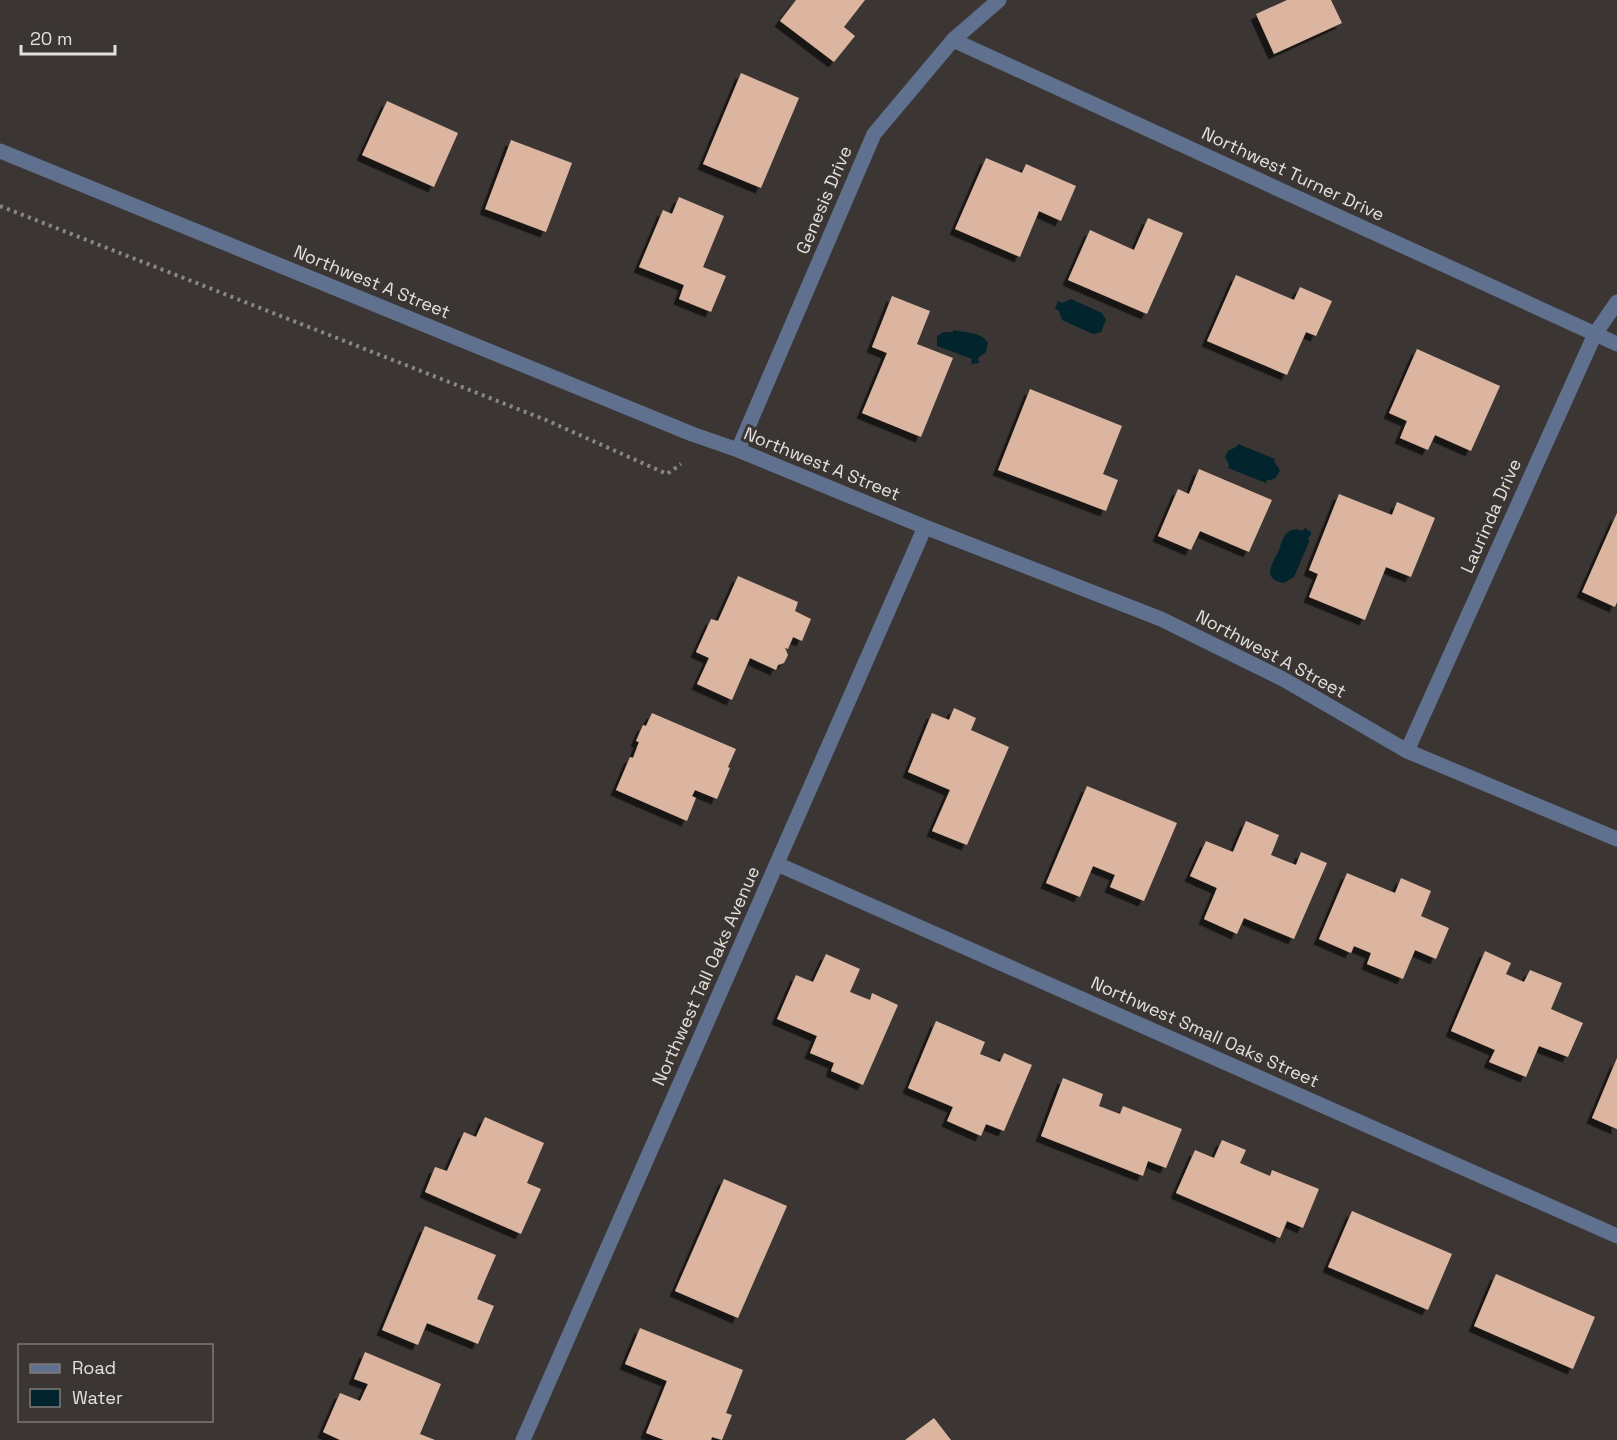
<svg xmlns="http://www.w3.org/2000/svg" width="1617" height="1440" font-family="'Space Grotesk',sans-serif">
	<defs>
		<filter id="shadow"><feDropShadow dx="-5.5" dy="5.5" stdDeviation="0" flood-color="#0009"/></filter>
	</defs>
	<rect width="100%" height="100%" fill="#3b3633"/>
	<path fill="#01242d" d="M1071,299l31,14 4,7 -5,12 -8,2 -31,-14 -3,-9 -4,-2 3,-8 4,2z
		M953,330c11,3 28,1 35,13l-2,9 -8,6 1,5 -8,1 1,-5 -35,-13v-10l7,-4h9z
		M1238,444l37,15 -1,2 6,9c-3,7 -5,10 -13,10l-1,3 -38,-15 1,-3 -4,-8 3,-6 8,-4z
		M1305,528l6,4v3l-3,3 1,4 -15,35 -10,6c-23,-4 -12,-19 -5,-33 2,-6 4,-14 9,-18 5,-3 9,-3 14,-1z"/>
	<path fill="#dcb5a0" filter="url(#shadow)" d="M796,0h69l-21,27 11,9 -21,26 -54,-41z
		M1287,0h44l11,23 -68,31 -18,-40z
		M741,73l58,25 -38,90 -58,-24z
		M387,101l71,32 -24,54 -72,-32z
		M511,140l61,23 -26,69 -61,-23z
		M986,158l36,15 4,-9 50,22 -15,35 -22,-10 -19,46 -65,-28z
		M679,197l45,19 -21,51 23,9 -15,36 -32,-13 5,-14 -45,-18 24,-57 9,4z
		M1148,218l35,15 -36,81 -79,-34 22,-50 44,20z
		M1236,275l58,25 6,-13 32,14 -16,35 -10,-4 -19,43 -80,-34z
		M892,296l38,15 -13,33 36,14 -32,79 -59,-24 25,-60 -15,-6z
		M1417,349l83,37 -29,65 -36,-16 -7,15 -28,-12 7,-17 -18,-8z
		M1030,389l92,37 -19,48 15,6 -12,31 -108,-41z
		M1199,469l73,31 -23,52 -49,-21 -9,19 -33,-14 20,-47 11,5z
		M1339,494l53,21 5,-13 38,16 -24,59 -25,-10 -21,53 -56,-23 9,-23 -9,-4z
		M1617,513v89l-2,5 -33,-15z
		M738,576l60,26 -3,9 16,8 -9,22 -9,-4 -5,12 -3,-1 3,7 -4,8 -6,2 -2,5 -26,-12 -18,42 -35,-16 12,-26 -13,-6 15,-33 7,2z
		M954,708l22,10 -5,12 38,17 -42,98 -35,-14 18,-41 -42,-18 24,-59 17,7z
		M652,713l84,36 -8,18 2,1 -13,31 -22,-9 -3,6 4,2 -9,23 -71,-31 14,-33 3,1 6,-16 -3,-1 7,-16 3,1z
		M1087,786l90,37 -33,78 -34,-14 5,-12 -22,-9 -13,31 -34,-14z
		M1246,821l33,14 -8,20 25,10 5,-13 26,11 -33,76 -50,-21 -7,16 -33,-15 13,-31 -27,-12 16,-35 27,11z
		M1347,873l48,20 6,-15 30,13 -10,25 28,12 -13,31 -21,-9 -12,29 -36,-15 4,-11 -17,-7 -3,7 -32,-14z
		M1485,951l26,12 -5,11 18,8 6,-12 32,13 -11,26 32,14 -15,34 -29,-11 -13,31 -37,-15 6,-12 -44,-19z
		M826,954l34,15 -10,23 20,8 2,-7 26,12 -35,80 -32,-14 3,-8 -24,-10 7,-17 -40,-17 19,-44 17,7z
		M936,1021l49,21 -5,12 20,8 4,-9 28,12 -28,66 -18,-7 -5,12 -34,-15 6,-14 -45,-19z
		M1617,1058v71l-25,-11z
		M1063,1078l40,16 -4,12 21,8 3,-8 59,23 -16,39 -18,-7 -5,15 -102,-40z
		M485,1117l59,26 -17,40 14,6 -20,45 -96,-42 10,-25 12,4 17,-39 12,5z
		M1222,1140l24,10 -6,13 30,13 2,-6 47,19 -16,39 -16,-7 -7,17 -104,-45 19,-43 19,8z
		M724,1179l63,27 -49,112 -63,-27z
		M1352,1211l100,43 -24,56 -100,-43z
		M425,1226l71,29 -19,44 17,7 -16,38 -51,-21 -9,22 -36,-15z
		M1496,1274l99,43 -22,52 -99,-43z
		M640,1328l103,42 -17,43 6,2 -10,25 -10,-3 -1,3h-47l-18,-7 21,-52 -42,-17z
		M365,1352l76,32 -21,50 15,6h-95l-17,-8 17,-39 20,8 8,-17 -14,-5z
		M934,1418l17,22h-46z"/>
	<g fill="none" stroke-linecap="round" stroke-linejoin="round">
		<path stroke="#8b8684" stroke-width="4" stroke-dasharray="3 4.5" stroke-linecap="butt" d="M0,206l546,214 121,54 14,-10"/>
		<path stroke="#60718f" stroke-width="15" d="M953,40l664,304
			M0,151l692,283 46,16 187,77 236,92 122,60 124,72 210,88
			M738,450l136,-316 79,-94 46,-40
			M1407,751l188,-417 22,-32
			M777,864l840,372
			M523,1440l402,-913"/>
	</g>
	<g text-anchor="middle" stroke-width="6" stroke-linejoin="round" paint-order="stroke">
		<g font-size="18" fill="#e4e0df" stroke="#3b3633">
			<text transform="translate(1293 174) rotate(25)" y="6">Northwest Turner Drive</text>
			<text transform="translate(824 200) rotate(-67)" y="6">Genesis Drive</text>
			<text transform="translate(372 282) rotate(22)" y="6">Northwest A Street</text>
			<text transform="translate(822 464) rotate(22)" y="6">Northwest A Street</text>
			<text transform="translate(1491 516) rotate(-66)" y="6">Laurinda Drive</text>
			<text transform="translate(1271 654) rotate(28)" y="6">Northwest A Street</text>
			<text transform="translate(706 976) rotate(-66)" y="6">Northwest Tall Oaks Avenue</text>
			<text transform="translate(1205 1032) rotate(24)" y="6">Northwest Small Oaks Street</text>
		</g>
	</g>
	<rect x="18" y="1344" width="195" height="78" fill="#3b3633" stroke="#7f7a78" stroke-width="1.5"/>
	<rect x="30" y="1364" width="30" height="9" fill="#60718f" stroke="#7f7a78" stroke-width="1.5"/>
	<text x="72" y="1374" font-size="18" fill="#e4e0df">Road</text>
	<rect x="30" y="1389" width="30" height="18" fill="#01242d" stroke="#7f7a78" stroke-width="1.5"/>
	<text x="72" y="1404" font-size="18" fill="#e4e0df">Water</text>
	<path d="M21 45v9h94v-9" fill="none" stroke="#e4e0df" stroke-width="3"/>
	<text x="30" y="45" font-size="18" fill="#e4e0df" stroke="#3b3633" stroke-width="4.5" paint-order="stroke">20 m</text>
</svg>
